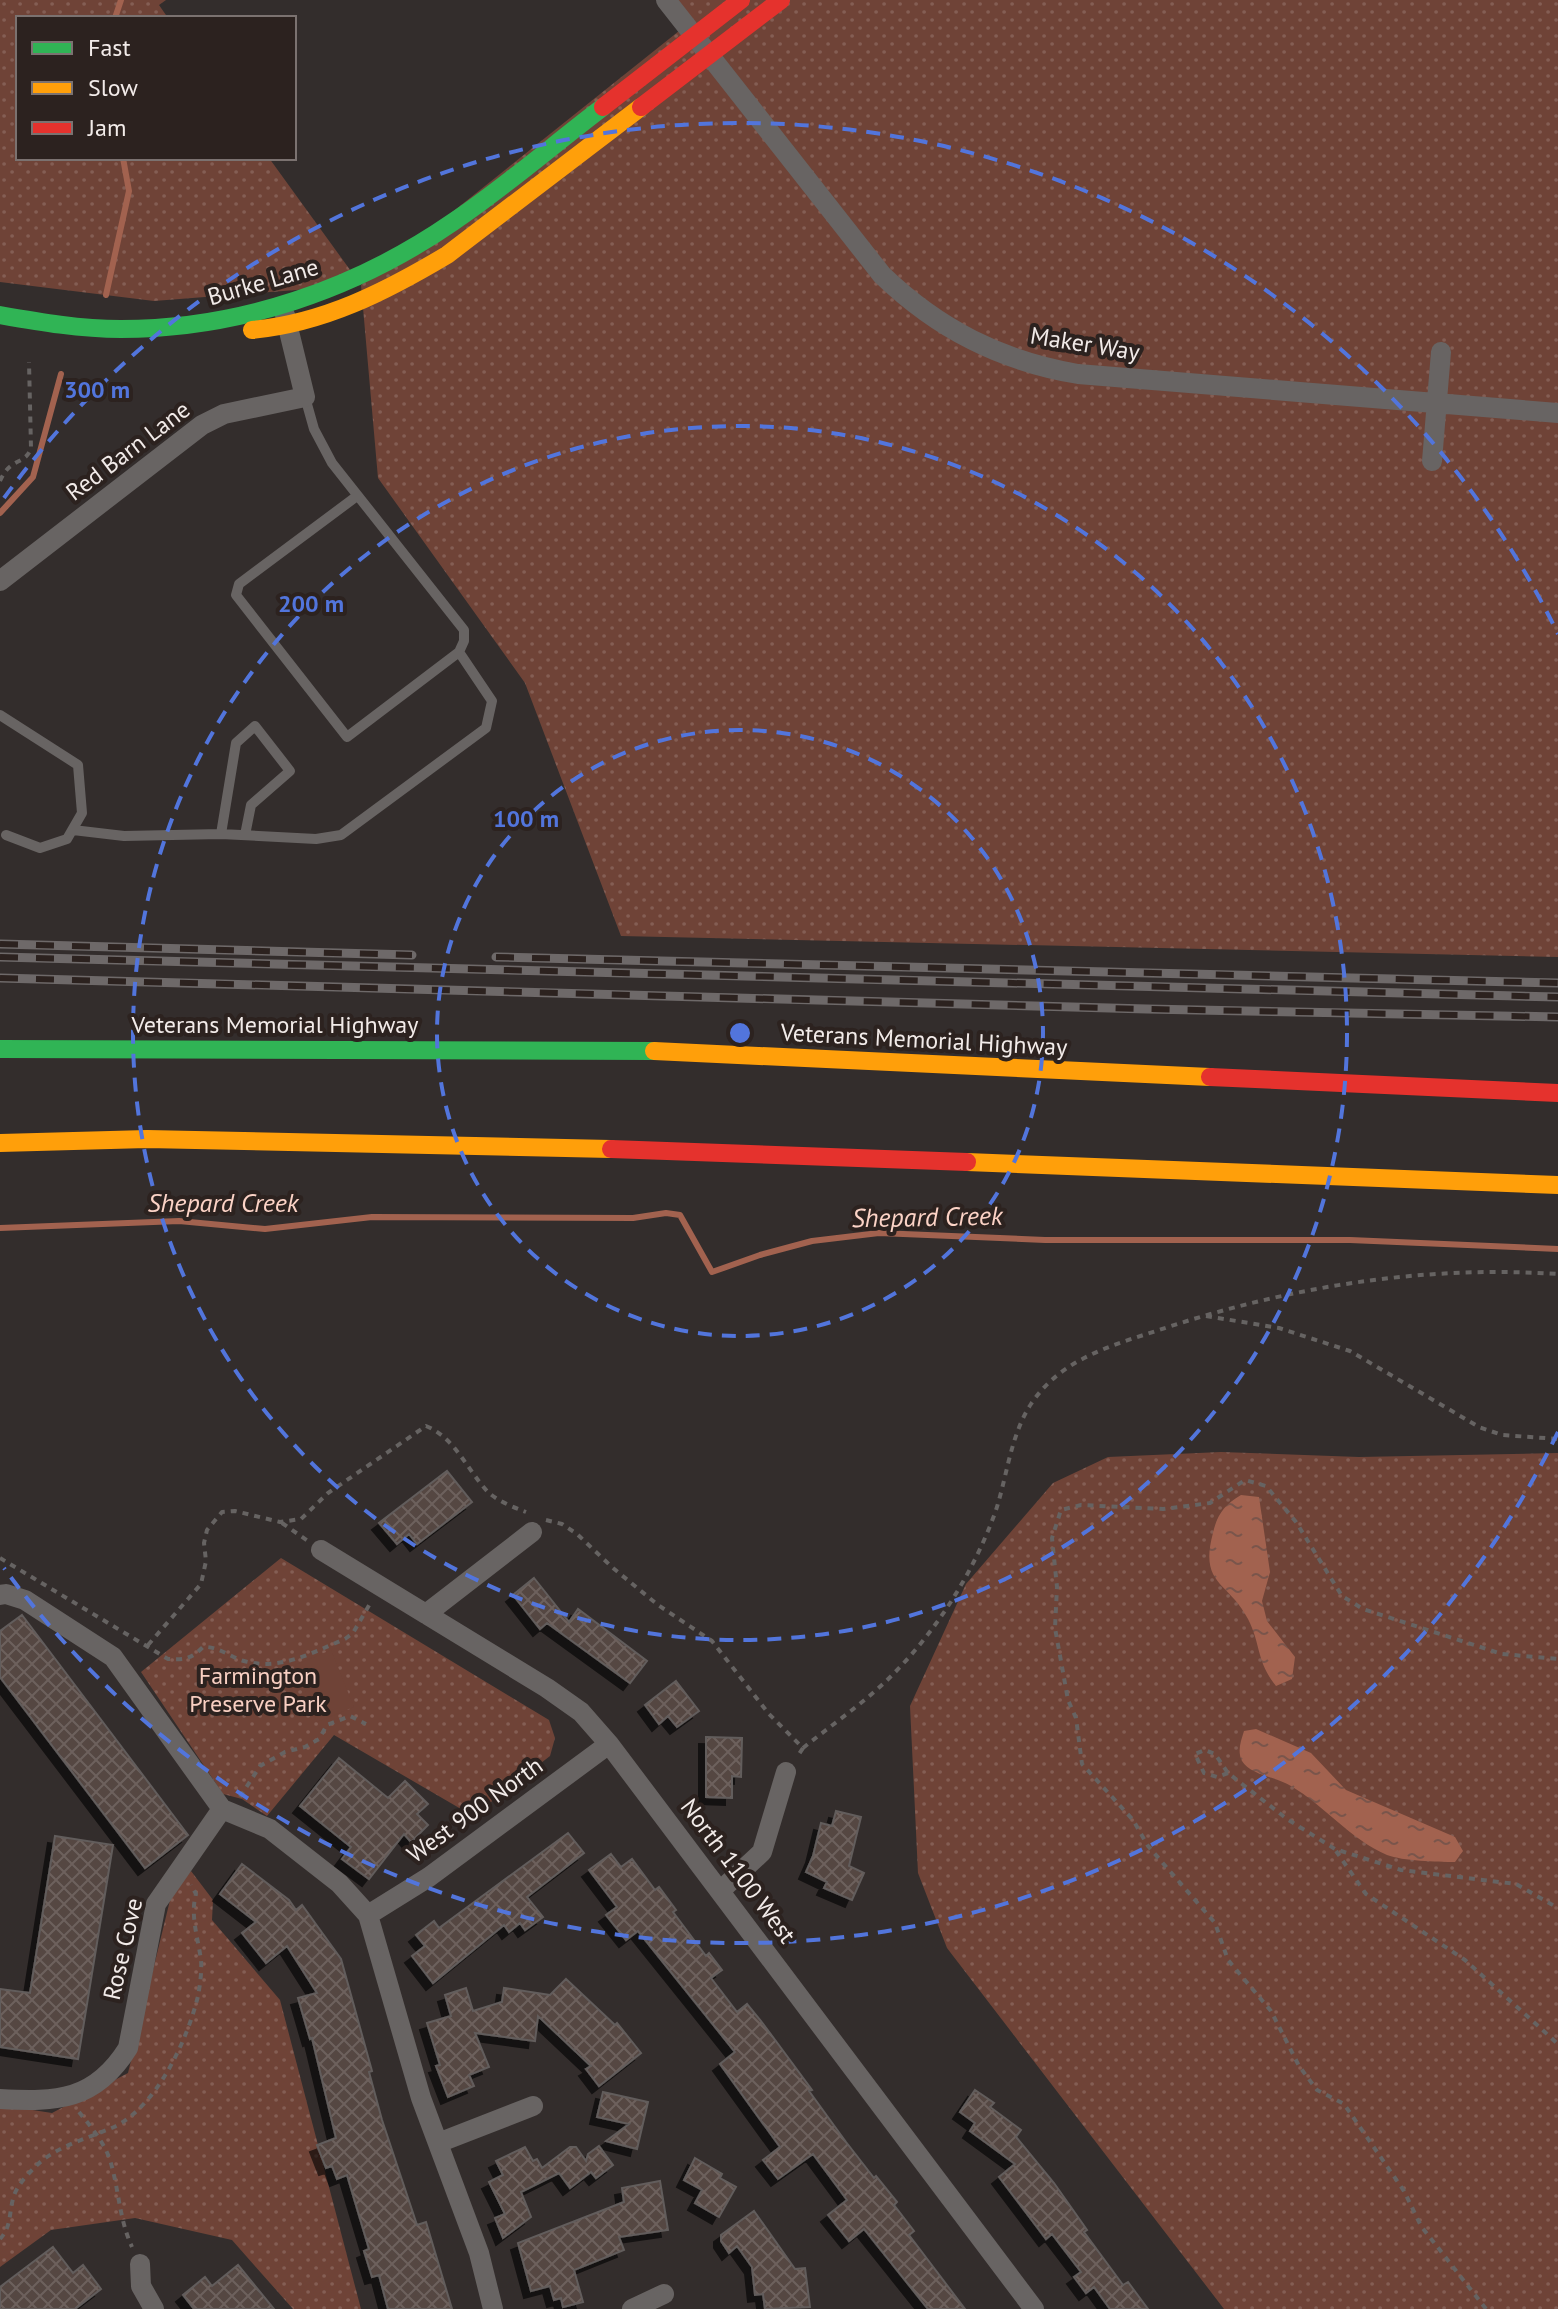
<svg xmlns="http://www.w3.org/2000/svg" width="1558" height="2309" font-family="'PT Sans',sans-serif">
	<defs>
		<pattern id="green-dots" width="8" height="8" patternUnits="userSpaceOnUse" patternTransform="scale(2)"><rect width="8" height="8" fill="#6f4337"/><path d="M2 2h.1M6 6h.1" fill="none" stroke="#845e54" stroke-width="1.8" stroke-linecap="round"/></pattern>
		<pattern id="water-ripples" width="26" height="14" patternUnits="userSpaceOnUse" patternTransform="scale(2)"><rect width="26" height="14" fill="#a2624f"/><path d="M2 4q2-2 4 0t4 0M15 11q2-2 4 0t4 0" fill="none" stroke="#7a554b"/></pattern>
		<pattern id="building-cross-hatch" width="8" height="8" patternUnits="userSpaceOnUse" patternTransform="scale(2)"><rect width="8" height="8" fill="#544642"/><path d="M0 0l8 8M0 8l8-8" fill="none" stroke="#6d615d"/></pattern>
		<filter id="shadow"><feDropShadow dx="-7" dy="7" stdDeviation="0" flood-color="#0009"/></filter>
	</defs>
	<rect width="100%" height="100%" fill="#332d2c"/>
	<path fill="url(#green-dots)" d="M0,0h166l-7,5 9,13h-150v140h251l92,127 323,-258 -21,-27h895v957l-937,-21 -96,-253 -147,-205 -17,-193 -207,16 -154,-19z
		M1221,1452l138,5 199,-4v856h-334l-277,-361 -29,-75 -8,-167 56,-122 87,-101 55,-26z
		M281,1558l268,162 6,18 -5,18 -77,60 -139,-81 -67,81 -25,-17 -19,-5 -82,-122z
		M191,1871l22,29 -1,20 68,80 81,309h-68l-61,-69 -97,-22 -84,12 -51,37v-162l52,8 76,-40 43,-177z"/>
	<path fill="#6f4337" d="M331,1650l23,57 -37,15 -22,-57z"/>
	<path fill="url(#water-ripples)" d="M1241,1495l18,2 11,75 -8,29 5,20 28,36 -3,22 -16,7c-20,-25 -15,-42 -28,-67 -20,-38 -49,-34 -35,-86 4,-18 11,-28 28,-38z
		M1256,1729l55,24 35,37 109,47 8,14 -8,11c-18,0 -52,-1 -68,-7 -37,-16 -62,-49 -96,-69 -14,-9 -41,-11 -49,-25 -5,-10 -1,-20 2,-30z"/>
	<g fill="none" stroke-linecap="round" stroke-linejoin="round">
		<path stroke="#a2624f" stroke-width="6" d="M115,18l6,-18
			M106,295l23,-104 -6,-33
			M0,513l33,-36 28,-103
			M0,1228l179,-7 86,8 107,-12 261,1 33,-5 14,2 32,57 48,-17 52,-14 67,-8 166,7h305l208,9"/>
	</g>
	<path fill="url(#building-cross-hatch)" stroke="#625d5c" stroke-width="2" filter="url(#shadow)" d="M447,1471l25,31 -55,42 -8,-10 -12,10 -18,-21z
		M534,1578l35,44 9,-13 69,52 -17,22 -83,-60 -7,6 -27,-34z
		M22,1615l166,220 -43,33 -145,-191v-46z
		M676,1681l23,30 -22,16 -9,-11 -9,8 -14,-19z
		M706,1737l36,1 -1,39 -9,-1v22l-26,-1z
		M339,1758l49,40 17,-17 23,23 -11,10 11,11 -17,17 -7,-8 -35,45 -27,-20 9,-12 -51,-41z
		M836,1811l25,6 -12,49 15,7 -12,27 -28,-12 3,-6 -21,-10 7,-16 8,-33 11,3z
		M568,1833l16,20 -57,44 16,20 -18,13 -5,-7 -11,9 -5,-7 -71,58 -21,-27 13,-10 -9,-11 18,-14 5,7z
		M55,1836l58,9 -35,214 -78,-12v-58l30,4z
		M611,1854l10,13 11,-8 23,31 4,-3 17,23 -3,2 33,44 3,-3 13,17 -11,8 26,34 10,-8 14,17 51,69 -3,1 37,51 28,36 2,-2 21,26 -3,3 20,26 -5,4 56,74h-37l-64,-80 -15,12 -21,-26 19,-15 -34,-46 -35,25 -15,-19 17,-13 -60,-83 15,-12 -97,-121 -12,9 -20,-25 11,-8 -28,-37z
		M242,1864l47,36 7,10 6,-5 39,54 31,112 -3,1 13,48 35,105 9,-3 26,87h-64l-9,-34 -7,2 -8,-26 5,-2 -22,-74 -10,4 -5,-13 -6,2 -9,-23 19,-7 -24,-100 -2,1 -12,-41 19,-5 -30,-47 -21,17 -24,-30 14,-11 -36,-28z
		M566,1979l49,46 2,-2 24,30 -42,33 -13,-17 5,-3 -53,-50 -3,25 -60,-8 14,34 -20,8 5,11 -26,11 -12,-31 4,-1 -13,-42 24,-7 -6,-21 21,-7 7,23 29,-9 2,-14 46,7z
		M975,2090l19,13 -4,4 31,23 -5,7 38,46 33,47 -3,2 39,53 5,-3 20,27h-38l-16,-22 -8,6 -12,-16 7,-5 -29,-38 -6,5 -47,-62 16,-13 -45,-33 5,-8 -15,-11z
		M603,2092l45,10 -11,47 -31,-8 23,-17 -32,-7z
		M599,2146l14,19 -17,13 -5,-6 -21,16 -11,-15 -38,19 10,25 -28,21 -8,-20 10,-4 -16,-32 14,-7 -7,-14 29,-14 8,14 4,-2 5,9 28,-21h6l10,14 2,-7z
		M695,2158l27,16 -2,4 16,9 -17,30 -24,-14 7,-13 -18,-10z
		M660,2181l8,49 -49,7 5,13 -50,20 9,32 -20,5 -2,-9 -7,2 -4,-14 -19,5 -13,-48 106,-41 -2,-14z
		M754,2211l41,58 10,-1 5,39 -45,2 -2,-15 -8,1 -3,-28 -15,-21 -8,7 -8,-12v-6z
		M53,2247l20,26 10,-8 18,24 -26,20h-75v-22z
		M238,2265l36,44h-80l-11,-14 22,-18 7,9z"/>
	<g fill="none" stroke-linecap="round" stroke-linejoin="round">
		<path stroke="#666362" stroke-width="4" stroke-dasharray="6 6" stroke-linecap="butt" d="M0,481c10,-24 26,-16 31,-33l-2,-86
			M1206,1316l73,12 71,23 129,76 23,8 56,4
			M546,1520l16,4 15,10 36,34 45,37 54,36 57,73 34,34 -6,9
			M282,1523l26,18
			M0,1558l168,101c17,1 23,0 35,-12 15,-1 27,10 41,14 36,10 67,-8 101,-22l8,-6 18,-31
			M148,1645l53,-61 5,-23 -2,-18 3,-13 15,-18 13,-1 45,11 21,-3 27,-26 98,-67c29,12 40,42 61,65 10,10 26,16 39,21
			M803,1748c26,-21 55,-41 80,-64 50,-47 89,-108 112,-171 12,-35 15,-77 36,-109 30,-45 79,-58 128,-74 129,-43 262,-65 399,-56
			M1228,1773l-11,4 -13,-4 -9,-19 10,-4 10,4 13,19 59,46 48,30 66,21 115,14 42,24
			M240,1797l20,-31 25,-14 20,-5 14,-8 8,-14 23,-9 16,8
			M1336,1851l30,43 99,66 93,84
			M79,2112c12,15 25,30 31,48 9,29 9,59 22,87
			M0,2239c13,-14 8,-29 15,-46 5,-11 14,-20 22,-28 20,-19 52,-27 77,-38 43,-21 73,-86 84,-131 2,-11 4,-25 3,-36 -3,-22 -11,-45 -5,-66l-5,-9
			M1486,2309l-65,-83 -17,-35 -60,-87 -27,-14 -18,-24 -28,-55 -43,-51 -13,-37 -67,-77 -15,-26 -51,-56 -6,-46 -8,-18 -13,-72 2,-41 -5,-49 9,-28 20,-5 82,4 47,-6 35,-23 21,6 30,36 46,74 21,13 139,45 56,5"/>
		<path stroke="#686463" stroke-width="10" d="M305,397l9,32 18,34 132,167v11l-5,11 -112,85 -111,-142 3,-11 118,-88
			M0,715l78,50 4,48 -15,26 -27,9 -34,-13
			M73,830l51,6 97,-2 95,5 25,-4 145,-107 6,-27 -33,-49
			M221,834l15,-91 19,-17 35,45 -39,34 -6,30"/>
		<path stroke="#686463" stroke-width="20" d="M666,0l216,275c56,54 119,86 196,99l480,39
			M1432,461l9,-109
			M0,581l202,-156 22,-11 81,-17 -20,-82
			M321,1550l226,138 34,24 28,32 425,565
			M0,1595l6,-1 19,6 88,57 109,152
			M426,1614l106,-82
			M222,1809l48,20 69,54 29,32 53,183 58,155 14,56
			M720,1891l42,-39 24,-80
			M368,1915l61,-38 180,-133
			M0,2099c57,3 95,2 128,-51l28,-144 66,-95
			M438,2143l95,-37
			M140,2264l1,22 13,23
			M632,2309l32,-15"/>
		<path stroke="#30b455" stroke-width="18" d="M0,315c40,7 80,14 121,14 119,0 235,-40 332,-107 52,-35 100,-77 150,-115
			M0,1049l654,2"/>
		<path stroke="#ff9f0a" stroke-width="18" d="M252,330c72,-7 133,-38 195,-75l194,-148
			M654,1051l556,26
			M0,1143l147,-4 464,10
			M967,1162l591,23"/>
		<path stroke="#e5322d" stroke-width="18" d="M603,107l138,-107
			M641,107l140,-107
			M1210,1077l348,16
			M611,1149l356,13"/>
		<g stroke="#6e6969" stroke-width="9">
			<path id="rail" d="M0,944l412,11
				M0,957l1558,40
				M496,957l1062,26
				M0,978l1147,31 411,8"/>
		</g>
		<use href="#rail" stroke="#2c221f" stroke-width="6" stroke-dasharray="18" stroke-linecap="butt"/>
	</g>
	<g fill="none" stroke="#5275dc" stroke-width="4" stroke-dasharray="14 10">
		<circle cx="740" cy="1033" r="303"/>
		<circle cx="740" cy="1033" r="607"/>
		<path d="M1558 1432A910 910 0 0 1 4 1568M4 498A910 910 0 0 1 1558 634"/>
	</g>
	<g text-anchor="middle" stroke-width="8" stroke-linejoin="round" paint-order="stroke">
		<g font-size="24" fill="#f2ebe9" stroke="#2c221f">
			<text transform="translate(263 282) rotate(-16)" y="8">Burke Lane</text>
			<text transform="translate(1085 344) rotate(9)" y="8">Maker Way</text>
			<text transform="translate(128 451) rotate(-37)" y="8">Red Barn Lane</text>
			<text x="275" y="1033">Veterans Memorial Highway</text>
			<text transform="translate(924 1040) rotate(3)" y="8">Veterans Memorial Highway</text>
			<text transform="translate(475 1810) rotate(-36)" y="8">West 900 North</text>
			<text transform="translate(738 1871) rotate(53)" y="8">North 1100 West</text>
			<text transform="translate(123 1949) rotate(-77)" y="8">Rose Cove</text>
		</g>
		<g font-size="24" fill="#f8cfc2" stroke="#2c221f">
			<text x="258" y="1684">Farmington<tspan x="258" dy="28">Preserve Park</tspan></text>
		</g>
		<g font-size="26" font-style="italic" fill="#fcd3c6" stroke="#2c221f">
			<text x="223" y="1212">Shepard Creek</text>
			<text transform="translate(927 1217) rotate(-1)" y="9">Shepard Creek</text>
		</g>
	</g>
	<circle cx="740" cy="1033" r="12" fill="#5275dc" stroke="#2c221f" stroke-width="4"/>
	<g font-size="24" text-anchor="middle" font-weight="bold" fill="#5275dc" stroke="#2c221f" stroke-width="8" stroke-linejoin="round" paint-order="stroke">
		<text x="97" y="398">300 m</text>
		<text x="311" y="612">200 m</text>
		<text x="526" y="827">100 m</text>
	</g>
	<rect x="16" y="16" width="280" height="144" fill="#2c221f" stroke="#7b7270" stroke-width="2"/>
	<rect x="32" y="42" width="40" height="12" fill="#30b455" stroke="#7b7270" stroke-width="2"/>
	<text x="88" y="56" font-size="24" fill="#f2ebe9">Fast</text>
	<rect x="32" y="82" width="40" height="12" fill="#ff9f0a" stroke="#7b7270" stroke-width="2"/>
	<text x="88" y="96" font-size="24" fill="#f2ebe9">Slow</text>
	<rect x="32" y="122" width="40" height="12" fill="#e5322d" stroke="#7b7270" stroke-width="2"/>
	<text x="88" y="136" font-size="24" fill="#f2ebe9">Jam</text>
</svg>
